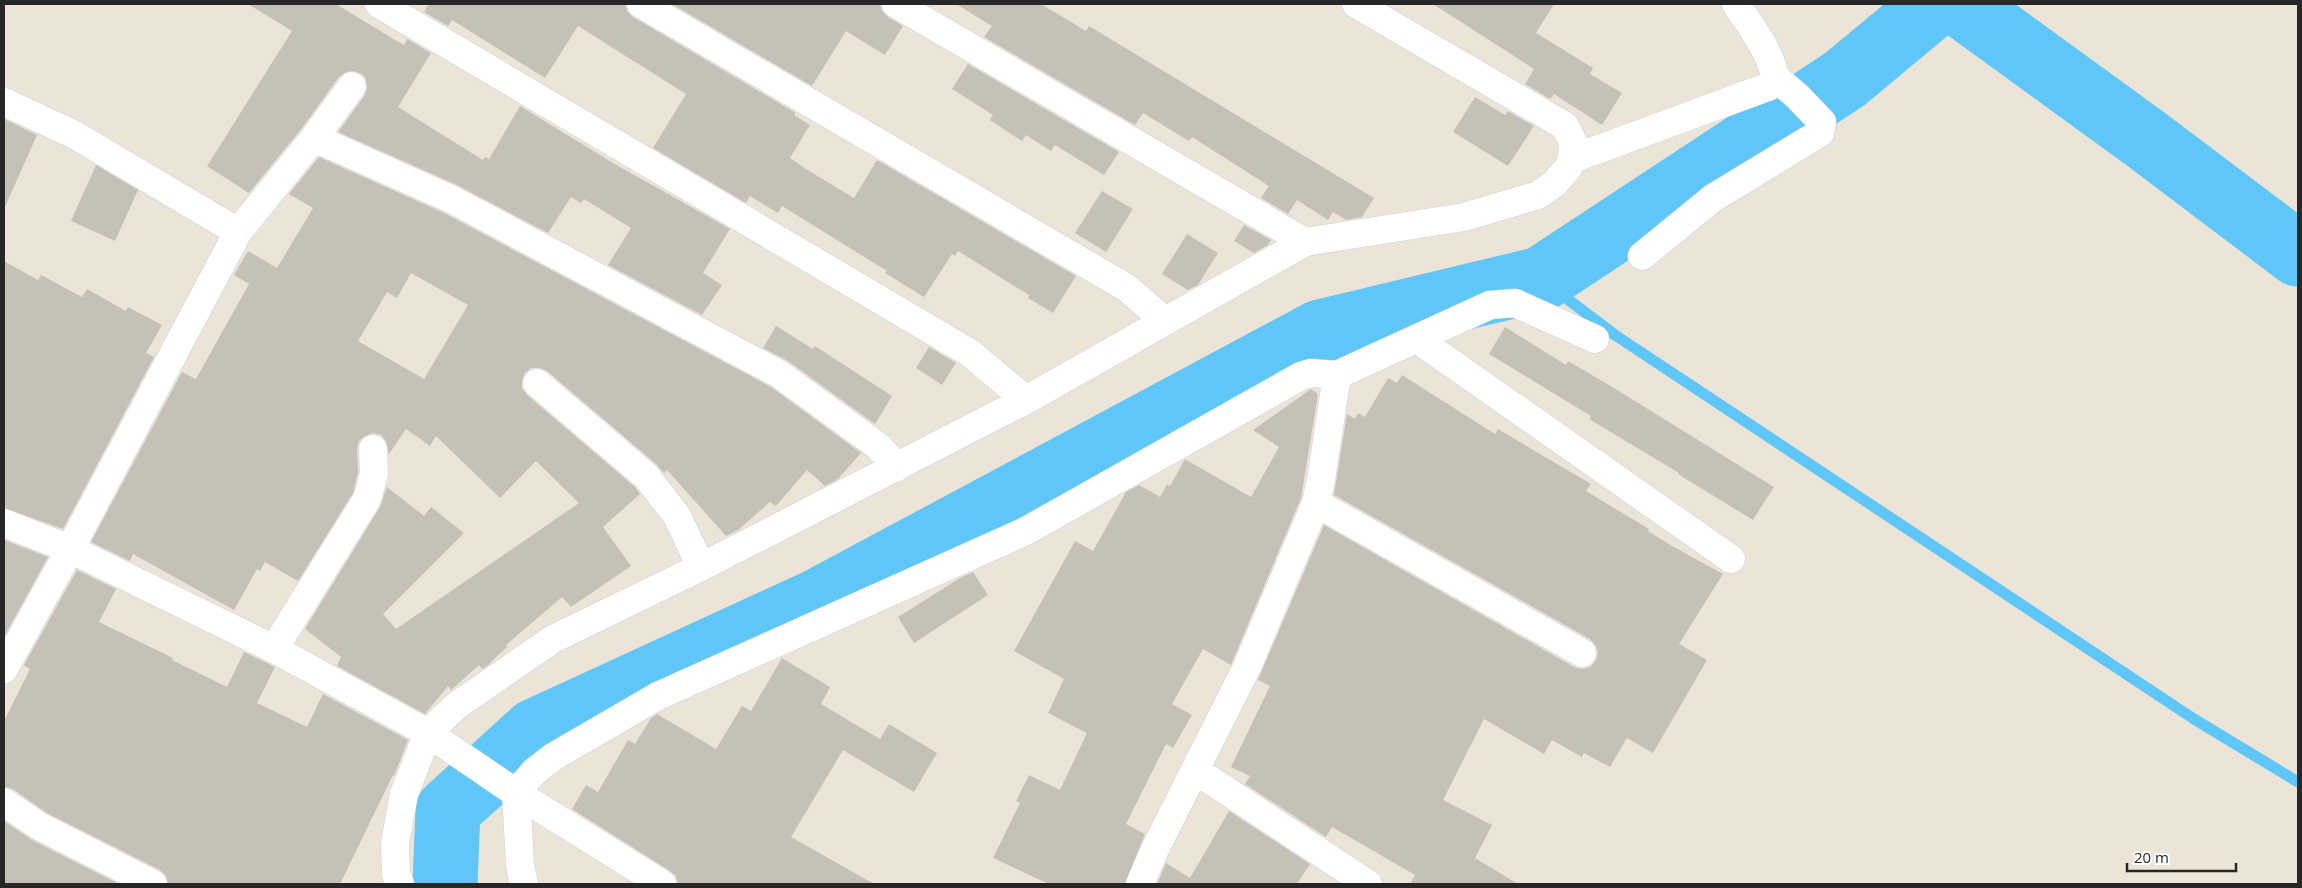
<svg xmlns="http://www.w3.org/2000/svg" width="2302" height="888" font-family="'Open Sans',sans-serif">
	<rect width="100%" height="100%" fill="#ece4d7"/>
	<g fill="none" stroke-linecap="round" stroke-linejoin="round">
		<path stroke="#5fc7f8" stroke-width="11" d="M1541,279l74,56 579,384 104,63"/>
		<path stroke="#5fc7f8" stroke-width="65" d="M1960,4l187,136 151,114
			M445,884l3,-74 87,-79 283,-130 502,-269 221,-53 304,-200 90,-75"/>
	</g>
	<path fill="#c6c1b7" fill-rule="evenodd" d="M248,4h88l64,39 4,2 3,-6 24,14 -33,54 85,53 2,-3 4,2 31,-53 93,57 117,66 -27,44 19,12 -20,30 -94,-50 23,-37 -47,-29 -3,4 -10,-6 -23,36 -91,-48 -119,-53 27,-37 2,-7 -1,-9 -4,-5 -8,-3 -8,1 -7,5 -37,51 -53,65 -42,-27 85,-135z
		M427,4h198l2,7 6,6 163,96 -2,2 16,10 -20,33 16,11 48,29 23,-38 199,116 -23,37 -25,-15 1,-3 -71,-44 -3,5 -3,-2 -28,43 -39,-24 2,-2 -105,-65 -4,7 -28,-17 -4,7 -93,-55 33,-54 -108,-68 -33,52 -93,-58 -4,6 -24,-14 4,-7z
		M672,4h208l2,7 6,6 15,9 -18,29 -39,-24 -34,55z
		M956,4h85l45,27 3,-5 285,172 -12,19 -16,3 -13,-8 -5,8 -31,-20 -9,14 -27,-16 8,-12 -77,-49 -3,4 -46,-28 -8,12 -151,-88 8,-11z
		M1433,4h121l-18,29 57,35 -3,6 32,19 -20,32 -48,-31 -4,5 -25,-15 9,-15z
		M968,64l151,88 -15,23 -49,-30 -4,6 -25,-16 -4,6 -32,-21 3,-5 -41,-26z
		M1475,97l30,18 3,-4 26,15 -26,40 -55,-34z
		M4,119l33,16 -33,74z
		M319,157l125,56 327,174 90,66 -23,26 -13,7 -18,-16 -31,36 -6,-4 -32,28 -12,6 -59,-66 -3,3 -8,-9 -109,-93 -8,-3h-8l-6,5 -3,7v8l5,7 108,92 5,7 -37,33 28,39 -60,41 -9,-10 -56,48 1,2 -20,19 -5,3 -3,-4 -28,25 -3,-4 -23,28 -88,-48 4,-9 -36,-28 75,-122 7,-20 37,29 7,-9 33,26 -81,81 13,15 183,-126 -43,-42 -36,37 -64,-62 -6,10 -24,-17 -17,25 -3,-13 -5,-6 -8,-2 -8,3 -6,5 -2,8 1,23 -5,21 -55,88 -33,-19 -5,9 -3,-2 -23,41 -101,-56 -3,7 -39,-19 91,-170 14,7 39,-70 14,-25 -15,-9 14,-24 29,17 36,-60 -24,-14zM411,273l57,32 -44,74 -66,-38 29,-49 10,6z
		M96,165l42,25 -23,51 -44,-20z
		M1102,191l31,18 -27,43 -31,-19z
		M1244,225l27,15 -3,5 -14,8 -20,-12z
		M1187,234l31,19 -20,32 -10,5 -26,-16z
		M4,261l34,19 3,-5 41,22 5,-8 39,22 2,-4 34,18 -16,28 8,4 -91,172 -59,-21z
		M776,326l37,23 2,-3 77,50 -17,28 -87,-63 -25,-13z
		M1505,327l61,38 2,-4 41,24 165,102 -21,33 -75,-46 1,-1 -90,-54 2,-3 -102,-62z
		M929,347l27,16 -14,22 -26,-17z
		M1402,375l93,59 3,-5 93,55 -5,7 63,38 -1,2 24,15 51,28 -44,70 28,16 -54,93 -26,-15 -17,29 -26,-14 -2,4 -30,-17 -8,14 -60,-35 -41,81 49,25 -17,33 43,26h-108l5,-9 -83,-48 -6,10 -81,-53 5,-8 -19,-9 39,-81 -12,-6 66,-155 250,142 8,2 8,-2 6,-7 2,-7 -2,-7 -6,-7 -256,-144 13,-81 8,5 3,-6 7,4 23,-39 9,5z
		M1311,389l7,5 -17,104 -70,167 -28,-16 -31,55 20,11 -19,33 -7,-4 -40,80 19,10 -20,50h-76l-56,-26 27,-55 -4,-2 13,-26 31,15 27,-57 -39,-20 16,-34 -50,-28 61,-110 18,10 33,-59 13,-7 21,12 7,-13 3,2 15,-27 66,38 28,-50 -26,-17z
		M4,540l44,17 -44,80z
		M77,570l39,19 -17,33 74,36 -1,2 55,27 17,-35 31,15 -18,36 50,24 16,-33 85,46 -14,36 -1,-1 -53,109h-172l-2,-8 -6,-6 -113,-57 -34,-24 -9,-2v-66l26,-52 -6,-4z
		M973,572l15,23 -74,48 -16,-26 62,-39z
		M782,658l48,29 -9,17 59,35 9,-15 48,29 -23,39 -71,-42 -52,87 83,47h-196l-2,-8 -6,-5 -98,-62 14,-24 12,7 30,-52 7,4 16,-26 6,-4 59,35 26,-43 9,5z
		M1229,811l81,53 -13,20h-140l9,-21 24,15z
		M4,821l28,19 87,44h-115z"/>
	<g fill="none" stroke-linecap="round" stroke-linejoin="round">
		<g stroke="#cccfe2" stroke-width="29">
			<path id="minor" d="M379,4l591,349 56,47
				M641,4l486,284 38,33
				M896,4l409,238
				M4,102l71,33 163,97
				M314,138l137,61 328,175 99,72 19,21
				M1572,159l198,-73 5,-9c-5,-27 -24,-50 -39,-73
				M1642,256l71,-58 107,-65 2,-11 -25,-26 -22,-19
				M1417,339l314,220
				M537,383l109,93 31,40 24,51
				M1316,503l266,150
				M4,523l66,26 204,100 154,84 88,60 146,91
				M274,649l93,-150 7,-25 -1,-25
				M4,669l66,-120 168,-317 76,-94 38,-52
				M1195,770l173,114
				M4,802l35,24 114,58
				M400,884l-4,-10 -1,-31 9,-49 24,-61 28,-27 97,-67 148,-72 325,-167 279,-158 159,-25 74,-22 16,-11 14,-16 4,-9 1,-17 -8,-16 -209,-122
				M524,884l-4,-19 -4,-72 18,-21 19,-15 105,-61 368,-165 275,-155 10,-3 26,2 153,-70 25,-2 80,36
				M1140,884l15,-35 92,-182 69,-164 5,-23 16,-105"/>
		</g>
		<use href="#minor" stroke="#fff" stroke-width="28"/>
	</g>
	<rect width="2302" height="888" fill="none" stroke="#272727" stroke-width="10"/>
	<path d="M2127 863v8h109v-8" fill="none" stroke="#272727" stroke-width="2.5"/>
	<text x="2134" y="863" font-size="15" fill="#272727" stroke="#ffffff" stroke-width="4" paint-order="stroke">20 m</text>
</svg>
